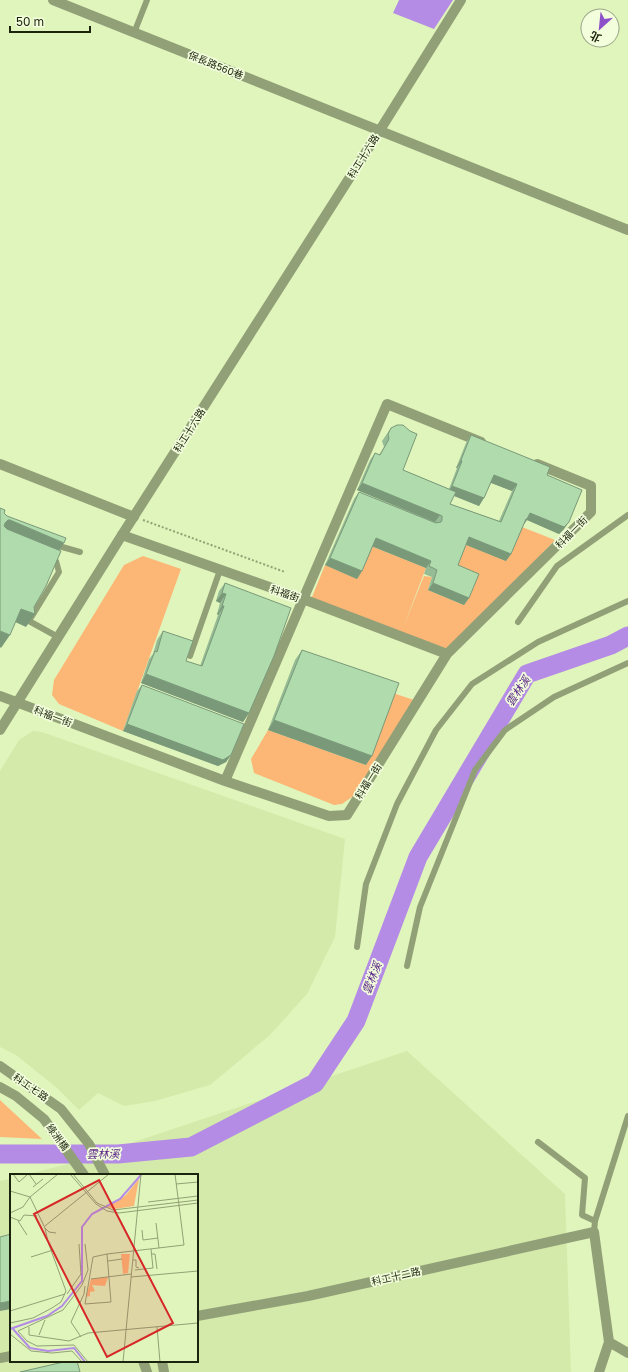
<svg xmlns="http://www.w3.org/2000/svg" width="628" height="1372" font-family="'Golos Text','Noto Sans TC',sans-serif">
	<rect width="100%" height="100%" fill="#e0f5bb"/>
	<path fill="#d3eaaa" d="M33,731l9,1 303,107 -10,98 -28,57 -37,41 -60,50 -55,16 -31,5 -26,-13 -19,17 -22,-22 -41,-33 -16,-8v-276l19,-31z
		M407,1051l158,143 6,178h-571v-191l11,-2v182h186v-186h-172l43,-11z"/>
	<path fill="#fcb776" d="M522,527l33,13 -108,114 -137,-52 15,-37 32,13 14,-32 55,22 -23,60 21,-52 8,1 -4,13 36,15 -11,-33 11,-28z
		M143,556l38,13 -58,162 -64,-27 -7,-9 2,-15 70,-115z
		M393,693l21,7 -55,92 -17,12 -8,1 -80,-32 -3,-14 17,-29 98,35z
		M0,1100l42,39 -42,-2z"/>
	<path fill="#b48ce5" d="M399,0h54l-19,29 -41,-16z"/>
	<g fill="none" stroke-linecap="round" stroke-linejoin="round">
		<path stroke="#b48ce5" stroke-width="19" d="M0,1154h118l73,-7 124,-64 41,-62 62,-164 109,-183 84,-29 17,-9"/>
		<path stroke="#92a276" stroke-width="2" stroke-dasharray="2 2" stroke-linecap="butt" d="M143,520l142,52"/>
		<path stroke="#92a078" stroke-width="6" d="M134,33l13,-33
			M55,545l25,7
			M51,557l5,4 3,11 -30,49 29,16
			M518,622l39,-56 71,-51
			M190,656l30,-86
			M357,947l9,-63 31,-80 39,-74 36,-46 66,-42 90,-41
			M407,966l13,-59 55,-137 30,-40 49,-33 74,-34
			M538,1142l47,36 -3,37 13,6
			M594,1232l1,-11 33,-105"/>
		<path stroke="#92a078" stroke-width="10" d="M53,0l575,230
			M0,464l134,53
			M122,535l181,64 144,55
			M0,696l225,85 104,35 18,-1 100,-161 144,-142v-26l-54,-22
			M225,781l162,-377 94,38
			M197,1316l111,-20 286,-64 15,110 -10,30
			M609,1342l19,11
			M0,1358l11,-2"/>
		<path stroke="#92a078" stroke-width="10" d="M0,730l122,-195 258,-405 81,-130
			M0,1066l61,43 28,35 16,31
			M0,1087l16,9 28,23 40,56
			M143,1361l4,11
			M162,1361l2,11"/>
	</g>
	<path fill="#96bc95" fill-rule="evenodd" d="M391,428l12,42 46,19 8,-21h-1l10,-25 5,-8 76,40 17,54 -5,5 -32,-14 -3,4 -13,30 -5,7 -40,-16 -8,20 11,33 -5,7 -36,-15 4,-13 -8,-3 2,-6 -53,-22 -11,25 -5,8 -32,-14 29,-66 5,-7 77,31 -79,-33 13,-30 5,-7 4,2 5,-8 -2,-6zM491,483l21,8 -13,30 -49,-17 4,-8 25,10z
		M225,583l24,130 -6,9 -102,-39 8,-24 4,-5 4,-14 6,-9 23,30 14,5 18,-51 -1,-1 3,-11 -4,-2 3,-10z
		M302,650l64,115 -98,-35 27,-70z
		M142,685l89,70 -5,7 -8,4 -95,-35 14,-40z"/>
	<path fill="#7a9979" d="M461,460l1,1 -5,7h-1z
		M494,475l23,9 -5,7 -23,-9z
		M362,483l78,32 -5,7 -78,-32z
		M452,486l32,12 -5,8 -32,-13z
		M530,513l39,9 -5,7 -5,5 -32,-14 -5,7 -1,-1z
		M8,520h2l54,23 -8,12 -54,-22 3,-10z
		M469,537l42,17 -5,7 -42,-17z
		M376,538l55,23 -5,7 -55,-22z
		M330,558l32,13 -5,8 -32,-14z
		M433,583l36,15 -5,7 -36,-15z
		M222,593l4,1 -6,9 -4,-2z
		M222,606h2l-6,9 -1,-1z
		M21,609l14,5 -9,13 -13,-6z
		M0,631l10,4 -9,13 -1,-1z
		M146,674l103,39 -6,9 -102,-39z
		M274,720l98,36 -6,9 -98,-35z
		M127,724l104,31 -5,7 -8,4 -95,-35z
		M11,1301v8l-11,2v-8z"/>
	<path fill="#afdbad" stroke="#7a9979" d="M397,425h6l7,6 7,3 -14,36 53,22 -6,12 51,18 16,-38 -23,-9 -10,23 -32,-12 10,-25 -1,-1 10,-25 79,32 -3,8 35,15 -13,32 -5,5 -34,-14 -3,6h-1l-15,35 -42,-17 -11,28 21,9 -10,24 -36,-15 4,-13 -8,-4 2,-5 -55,-23 -14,33 -32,-13 29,-66 77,31 5,-1 1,-2v-4l-2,-1 -78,-32 13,-30 5,2 9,-16 -1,-5 3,-6z
		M0,508l5,2 -1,3 3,3 59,22 -2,5 -54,-23h-2l-3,3 -1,3 3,3 54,22 -15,35 -12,21 1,7 -14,-5 -11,26 -10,-4z
		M225,583l66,25 -17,48 -25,57 -103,-39 9,-23 2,1 6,-21 30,10 -7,20 16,5 22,-60h-2l4,-12 -4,-1z
		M302,650l97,33 -27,73 -98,-36z
		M142,685l102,39 -13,31 -8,5 -96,-36z
		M11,1234v67l-11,2v-66z
		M68,1361h9l3,11h-60z"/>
	<g text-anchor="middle" stroke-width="3.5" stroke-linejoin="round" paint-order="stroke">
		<g font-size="10" fill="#1d240e" stroke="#f2fedc">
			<text transform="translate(216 65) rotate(22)" y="4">保長路560巷</text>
			<text transform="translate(363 156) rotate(-58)" y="4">科工十六路</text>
			<text transform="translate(189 430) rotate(-58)" y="4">科工十六路</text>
			<text transform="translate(571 532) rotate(-45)" y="4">科福一街</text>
			<text transform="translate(285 593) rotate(19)" y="4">科福街</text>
			<text transform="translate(53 716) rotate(21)" y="4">科福一街</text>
			<text transform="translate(368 781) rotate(-58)" y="4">科福一街</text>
			<text transform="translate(31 1087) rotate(35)" y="4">科工七路</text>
			<text transform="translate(58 1137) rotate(54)" y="4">綠洲橋</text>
			<text transform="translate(396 1276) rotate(-13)" y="4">科工十二路</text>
		</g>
		<g font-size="11" font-style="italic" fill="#541c84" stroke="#f2fedc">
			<text transform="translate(518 691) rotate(-56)" y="4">雲林溪</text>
			<text transform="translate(372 978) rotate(-69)" y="4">雲林溪</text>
			<text transform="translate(103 1154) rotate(-1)" y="4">雲林溪</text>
		</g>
	</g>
	<g transform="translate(10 1174)">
		<rect width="188" height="188" fill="#e0f5bb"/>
		<path d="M129,5l-5,27 -19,3 -8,-2 19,-12zM111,80h9l-2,19 -5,1zM98,103l-3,9 -13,-1 3,6 -5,1v4l-4,1 5,-18z" fill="#fcb776"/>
		<path fill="none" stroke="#b48ce5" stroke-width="2" d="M0,155l37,-13 15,-10 20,-25v-54l10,-13 28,-15 21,-24M3,155l17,19 18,3 26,-3 11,14"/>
		<path fill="none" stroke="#92a176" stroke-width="1" d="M3,0l6,8 9,-8M19,0l7,10M60,0l26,30 11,7 12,2 79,-10M63,0l24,29 16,7 85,-10M166,10l22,-2M23,13l10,-8M0,17l20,6 15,31 3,14 18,49 -5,11 -9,6 -19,10 -23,5M138,28l50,-6M0,39l13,-6 7,-10 28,-23M0,43l10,4 4,-6 13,1M8,47l9,14M146,49l3,25M35,52l64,-52M35,54l4,4 7,1M132,56l1,10 15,-2M75,70l3,26 -6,15 -19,25 -45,21 9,10 10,5 37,-1 14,17M97,80l4,48 -26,2 8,-47 14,-3 77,-9 -9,-71M142,80h3l2,15M21,83l22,-7M123,86h3v7l3,1M98,87l14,-2M125,96l18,-2 -2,-19M121,103l67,-6M81,105l40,-5M57,120l14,-20 -2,-30M0,137l55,-17M19,153v8l40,6 19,-8 110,-10M147,153l3,35M0,160l21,17 21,2 20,-2 10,11M29,161l6,-15M71,163l-10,-15 13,-28 1,-8M113,188l18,-188"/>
		<path fill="#d62828" fill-opacity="0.15" stroke="#d62828" stroke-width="2" d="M89,6l74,143 -66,34 -73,-143z"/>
		<rect width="188" height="188" fill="none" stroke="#1d240e" stroke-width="2"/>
	</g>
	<g transform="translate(600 28) rotate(207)"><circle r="19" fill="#f2fedc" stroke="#9da78a"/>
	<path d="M0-3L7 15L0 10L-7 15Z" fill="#8d52c9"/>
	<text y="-6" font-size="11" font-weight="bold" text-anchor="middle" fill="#1d240e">北</text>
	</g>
	<path d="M10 26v6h80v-6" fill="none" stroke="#1d240e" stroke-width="2"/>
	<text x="16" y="26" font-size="12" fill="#1d240e" stroke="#f2fedc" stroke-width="3" paint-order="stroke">50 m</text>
</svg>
